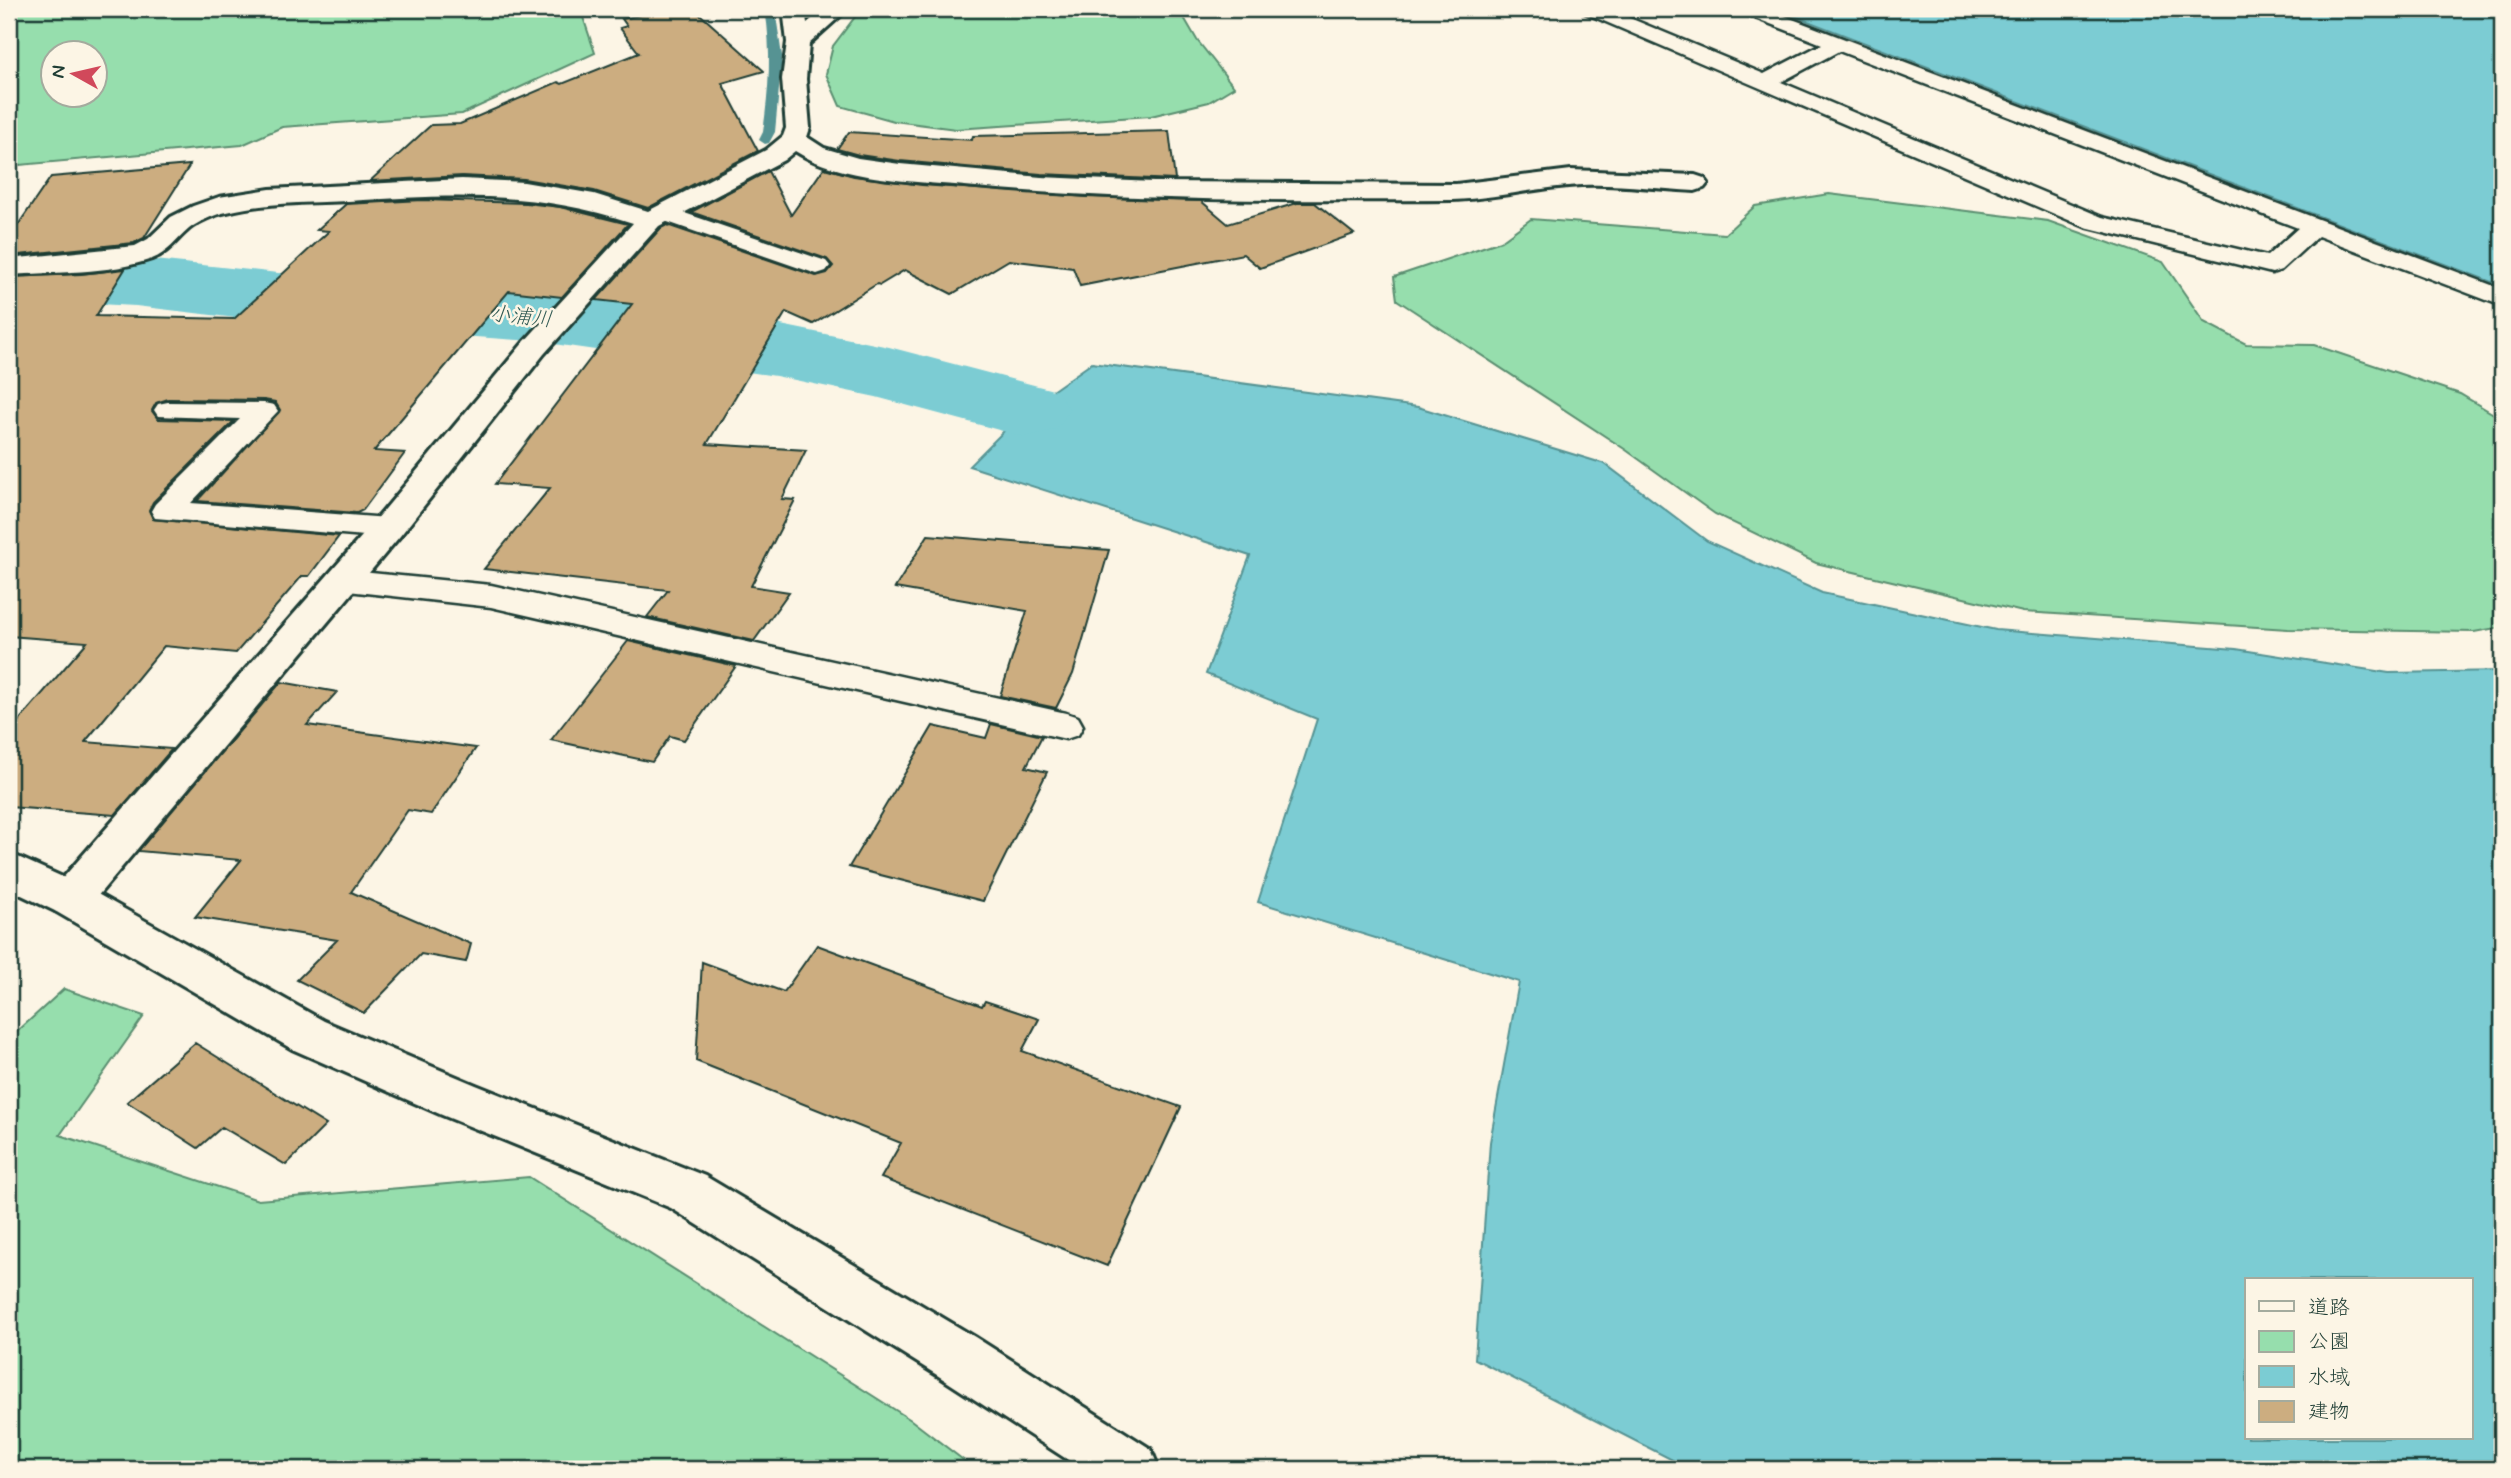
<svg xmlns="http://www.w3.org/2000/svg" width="2511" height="1478" font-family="Mynerve,'Klee One',sans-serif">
	<rect width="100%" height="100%" fill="#fcf5e5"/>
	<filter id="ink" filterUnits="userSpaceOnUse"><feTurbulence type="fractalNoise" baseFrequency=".0143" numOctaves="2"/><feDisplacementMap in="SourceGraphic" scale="14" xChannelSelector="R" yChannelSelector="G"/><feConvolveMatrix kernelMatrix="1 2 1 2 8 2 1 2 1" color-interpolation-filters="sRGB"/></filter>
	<g filter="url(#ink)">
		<path fill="#96dead" stroke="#5a8e70" stroke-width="2" fill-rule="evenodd" d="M9,9h595l-21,8 12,36 -133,61 -180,13 -40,18 -233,21zM52,52h42v42h-42z
			M861,9h318l18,31 37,47 -25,15 -58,14 -195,13 -62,-8 -54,-15 -14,-32 7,-28z
			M1829,194l219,27 115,41 41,60 42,22 68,1 146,49 42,25v208l-28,5 -186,-3 -265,-17 -207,-49 -101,-49 -89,-64 -229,-150 -3,-23 107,-36 30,-22 194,15 30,-28z
			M64,989l80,27 -84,119 198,65 271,-23 382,243 64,49h-966v-430z"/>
		<path fill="#7bccd3" stroke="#569393" stroke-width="2" fill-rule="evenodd" d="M1776,9h726v277z
			M1092,363l326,44 187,57 102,77 115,52 174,37 240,19 153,24 113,-2v798h-812l-215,-110 15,-217 29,-160 -261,-80 59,-183 -111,-45 44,-118 -281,-90 56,-56zM2247,1280h224v158h-224z"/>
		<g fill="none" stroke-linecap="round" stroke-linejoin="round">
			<path fill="#569393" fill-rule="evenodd" d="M765,9h10l7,47 -7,76 -6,11 -4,1 -6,-4 4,-8c6,-42 9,-81 2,-123z"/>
			<path fill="#7bccd3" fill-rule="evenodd" d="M79,255l57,3 142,15 255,18 243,33 113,23 168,44 13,19 -13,19 -32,8 -149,-40 -100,-21 -243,-35 -255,-18 -142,-17 -57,-3 -70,7v-48z"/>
		</g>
		<path fill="#ccad80" stroke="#1f3d34" stroke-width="2" d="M668,9h26l70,62 -42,12 36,68 -110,57 -54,-17 -70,-12 -62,-3 -92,5 61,-56 29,-1 98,-42 4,2 77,-31 -19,-25 7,-2 -5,-7z
			M1169,131l6,49 -134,-6 -141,-13 -41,-6 -22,-6 12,-17 123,8 1,-4z
			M190,165l-46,73 -10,5 -125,13v-18l42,-61z
			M824,168l30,8 68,9 164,12 115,4 27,23 69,-21h18l39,31 -94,34 -17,-14 -163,32 -7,-18 -64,-8 -57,34 -47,-24 -25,15 -3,-1 -64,40 -27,-12 -79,132 99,6 -24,49 13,1 -44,86 38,6 -35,49 -107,-24 21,-27 -184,-21 66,-81 -55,-4 137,-180 -36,-4 65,-72 6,-3 149,51 11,-3 6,-7 -6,-7 -136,-47 77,-41 23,44z
			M423,200l103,3 34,4 68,17 -66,73 -53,-6 -135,160 31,2 -42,57 -6,3 -160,-12 83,-91 -5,-8 -11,-2 -96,-1 -12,4 -4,8 6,8 76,2 -81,81 -4,8 4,9 186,17 -30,40h-7l-66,77 -72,-7 -79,96 87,7 -57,66 -106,-8v-75l78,-90 -78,-6v-359l72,-3 44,-5 -29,47 138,3 95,-88 -12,-1 29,-26z
			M928,535l181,15 -36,124 -17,34 -56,-12 27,-85 -132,-23z
			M628,641l108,25 -52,74 -14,-4 -18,26 -101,-22z
			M281,682l56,10 -30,33 169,23 -45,66 -23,-4 -57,82 120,52 -5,18 -45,-8 -57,59 -67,-33 40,-40 -142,-23 46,-57 -103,-9z
			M991,724l51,12 -16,31 21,5 -64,129 -134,-34 84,-141 53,12z
			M817,945l165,61 3,-5 54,18 -17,32 159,56 -74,159 -226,-88 20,-35 -205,-82 6,-99 82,30z
			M195,1043l131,82 -40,40 -64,-38 -24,21 -71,-46z"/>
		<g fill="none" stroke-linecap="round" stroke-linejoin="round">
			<g stroke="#1f3d34" stroke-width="5">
				<path id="lane" d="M1582,9h26l156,65 58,-30 -80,-31 -3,-4h27l736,280v17l-184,-70 -37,34 -9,3 -187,-46 -500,-214zM1839,51l459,177 -31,28 -165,-39 -321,-135z
					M664,206l162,55 4,5 -4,5 -9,3 -9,-3 -152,-53 -4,-5 4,-5z
					M168,402l96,1 10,2 4,6 -87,92 197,15 11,3 4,7 -4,7 -11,3 -233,-20 -4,-7 4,-7 85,-85 -82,-3 -4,-6 4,-6z
					M341,570l150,15 575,128 12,4 5,9 -5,9 -12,4 -575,-132 -161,-18 -5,-8 5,-8z"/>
			</g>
			<g stroke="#1f3d34" stroke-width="6">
				<path id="street" d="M783,9h22l2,14 17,-14h24l-39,35 -3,35 4,49 -3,9 17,11 34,10 42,6 141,13 113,5 302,2 115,-14 124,5 9,3 4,5 -4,5 -9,3c-41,-2 -86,-9 -127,-5 -38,3 -77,13 -116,14 -162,1 -326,1 -487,-14 -52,-5 -126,-6 -170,-35l-11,9 -125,66 -115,128 -144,182 -315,375 -15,5 -15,-5 -6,-12 6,-12 321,-367 148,-178 109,-119c-102,-33 -179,-28 -284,-22 -41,2 -82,1 -122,11 -12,2 -29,10 -38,17 -13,11 -21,24 -37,30 -42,15 -99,13 -143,16v-16l126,-13 13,-7 23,-22 22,-11 26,-9 51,-8 192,-10 62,3 70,12 54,17 118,-61 17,-14 3,-8 -4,-49 5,-37z"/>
			</g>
			<g stroke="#1f3d34" stroke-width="6">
				<path id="secondary" d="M9,853l76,34 239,134 152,64 229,91 270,161 176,112 8,20h-77l-145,-94 -266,-167 -229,-93 -150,-66 -237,-138 -46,-22z"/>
			</g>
			<use href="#lane" fill="#fcf5e5" fill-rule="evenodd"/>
			<use href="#street" fill="#fcf5e5" fill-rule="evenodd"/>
			<use href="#secondary" fill="#fcf5e5" fill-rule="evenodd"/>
		</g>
	</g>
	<g text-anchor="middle" stroke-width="5" stroke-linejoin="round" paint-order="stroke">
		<g font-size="21" font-style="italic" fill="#315a54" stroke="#fcf5e5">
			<text transform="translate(521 316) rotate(6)" y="7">小浦川</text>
		</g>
	</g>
	<rect width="2511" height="1478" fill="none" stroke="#fcf5e5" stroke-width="35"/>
	<rect x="18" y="18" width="2476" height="1443" fill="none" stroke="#1f3d34" stroke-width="2.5" filter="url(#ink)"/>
	<rect x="2245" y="1278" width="228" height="161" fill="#fcf5e5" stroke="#a4ab9e" stroke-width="2"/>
	<rect x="2259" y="1301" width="35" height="10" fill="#fcf5e5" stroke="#a4ab9e" stroke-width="2"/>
	<text x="2308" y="1314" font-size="21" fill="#1f3d34">道路</text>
	<rect x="2259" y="1331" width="35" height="21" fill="#96dead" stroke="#a4ab9e" stroke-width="2"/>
	<text x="2308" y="1348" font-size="21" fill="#1f3d34">公園</text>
	<rect x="2259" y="1366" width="35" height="21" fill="#7bccd3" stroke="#a4ab9e" stroke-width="2"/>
	<text x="2308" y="1384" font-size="21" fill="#1f3d34">水域</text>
	<rect x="2259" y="1401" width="35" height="21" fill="#ccad80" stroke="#a4ab9e" stroke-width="2"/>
	<text x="2308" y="1418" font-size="21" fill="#1f3d34">建物</text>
	<g transform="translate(74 74) rotate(278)"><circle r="33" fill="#fcf5e5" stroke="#a4ab9e" stroke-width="2"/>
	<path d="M0-5L12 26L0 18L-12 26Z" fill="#d1495b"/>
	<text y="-10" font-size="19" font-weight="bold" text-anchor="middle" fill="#1f3d34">N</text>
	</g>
</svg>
